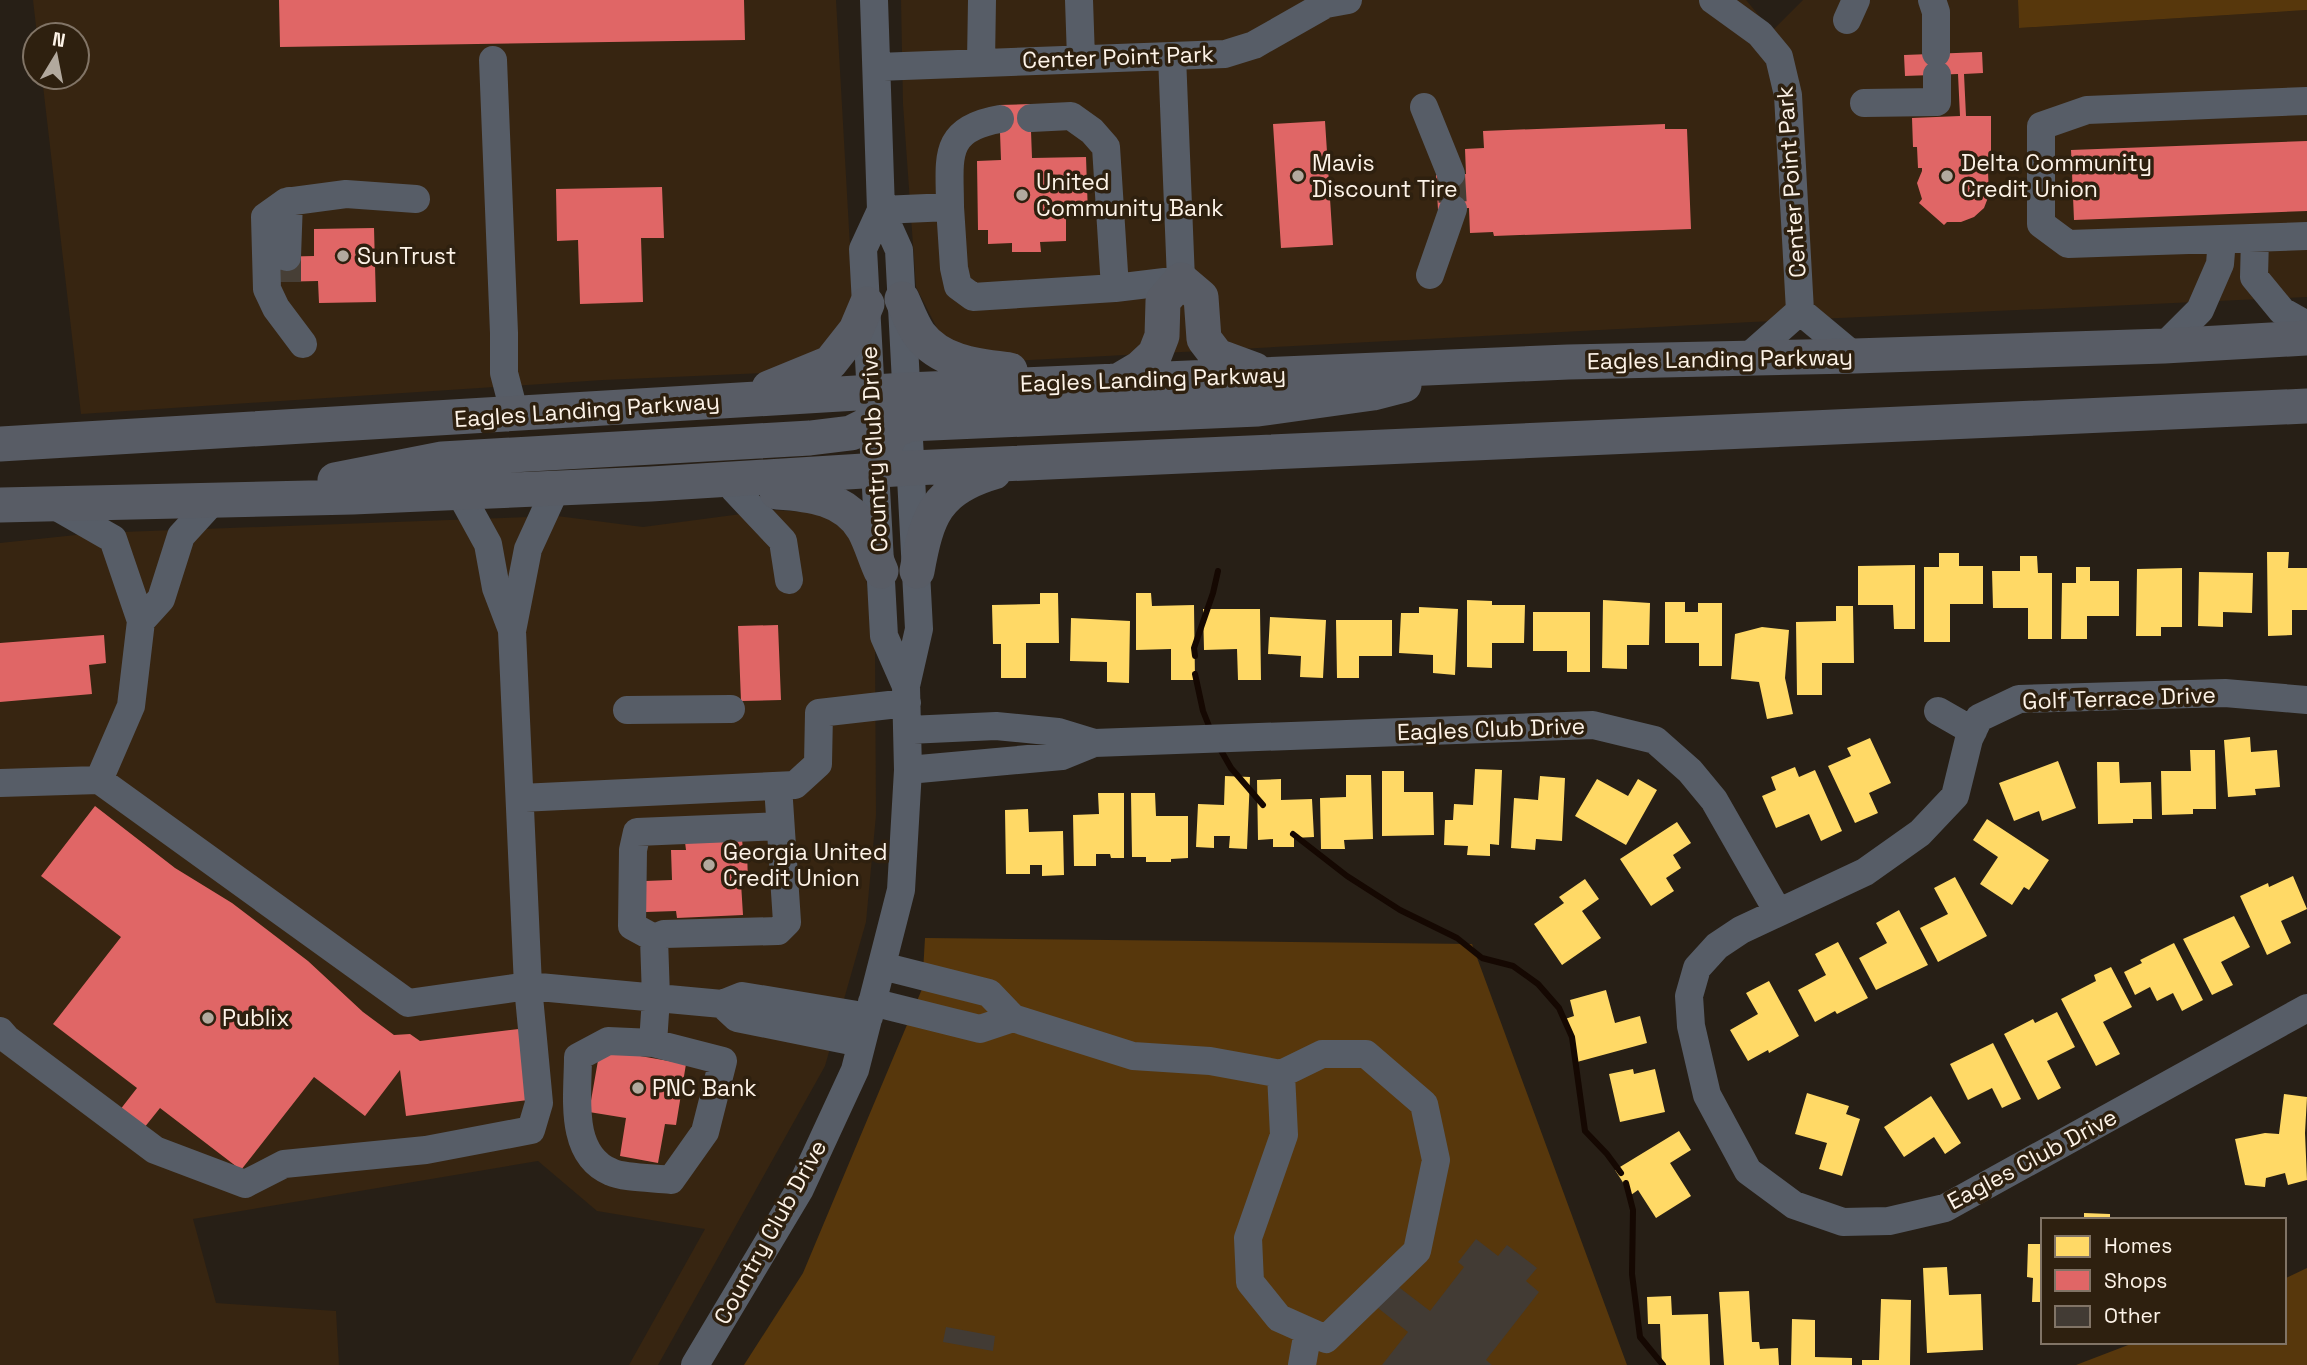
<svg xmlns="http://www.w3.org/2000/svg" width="2307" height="1365" font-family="'Space Grotesk',sans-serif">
	<rect width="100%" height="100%" fill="#271f16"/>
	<path fill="#372511" d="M33,0h803l18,317 -42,54 -209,9 -522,34 -39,-337h35v-42h-40z
		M901,0h845l26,31 31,-31h215l1,28 288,-18v287l-555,25 -762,40 -44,-16 -30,-59 -13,-183z
		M772,510l54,3 35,26 14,108 1,168 -10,107 -41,144 -167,299h-29l76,-136 -108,-18 -59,-50 -345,58 23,84 120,8 3,54h-339v-822l95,-10 462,-17 86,11z"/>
	<path fill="#57370c" d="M2018,0h289v10l-288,18z
		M925,938l547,6 155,421h-883l59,-92 119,-284z
		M2307,1268v97h-231l60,-23h148v-63z"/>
	<path fill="#ffd966" d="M2267,552h22l-1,16h19v42h-15v25l-24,1z
		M1939,553h20v13h24v38h-33v38h-26v-75h15z
		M2020,556h17l1,17h14v66h-24v-31h-35l-1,-37h28z
		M1915,565v64h-21l-1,-24h-35v-39z
		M2076,567h14v14h29v35h-32v23h-26l1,-56h14z
		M2182,568v59h-21v9h-25l1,-67z
		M2199,572l54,1 -1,40 -29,-1v15l-25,-1z
		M1040,593h18l1,50h-33v35h-25v-34h-8l-1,-39 48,-1z
		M1136,593h15l1,13 42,-1 1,75h-24v-31l-35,1z
		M1467,600l25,1v4h33l-1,38h-32v25l-25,-1z
		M1603,600l47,3 -1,42h-22v24l-25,-1z
		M1665,602h20v10h13v-9h24v63h-23v-23h-34z
		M1836,606h17l1,57h-32v32h-25l-1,-73 40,-1z
		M1419,607l39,2 -3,66 -22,-2v-18l-34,-2 2,-40h18z
		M1203,609h57l1,71h-23l-1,-31 -33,1z
		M1533,612h57v60h-23v-21h-34z
		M1270,617l56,3 -3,58 -23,-1 1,-21 -33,-2z
		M1071,618l59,3 -1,62 -22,-1v-20l-37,-1z
		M1336,620h56v36h-33v22h-22z
		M1762,627l27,3 -4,48 8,36 -26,5 -8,-37 -28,-3 4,-45z
		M2250,737l1,15 26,-2 3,37 -25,2 1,6 -28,2 -4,-57z
		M1870,738l21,45 -22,10 9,20 -23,10 -27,-57 23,-10 -4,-8z
		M2190,750h25l1,59h-23v5l-31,1 -1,-44h30z
		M2058,761l18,47 -34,13 -3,-10 -25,10 -15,-38z
		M2097,762h22l1,21 31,-1 1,37h-19v4l-35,1z
		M1795,767l4,10 16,-7 27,61 -21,10 -12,-27 -33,14 -14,-32 14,-6 -5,-13z
		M1475,769l27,1 -3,75 -9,-1v12l-23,-1 1,-9 -24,-1 1,-25h8l1,-16 19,1z
		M1382,771h22v21h29l1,43 -52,1z
		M1346,775h25l2,64 -29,1 1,9h-24l-1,-51 26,-1z
		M1225,776l25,1 -3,72 -18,-1 1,-12h-16v12l-18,-1 2,-43 26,1z
		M1540,776l25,2 -3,63 -26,-2 -1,11 -24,-2 3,-50 24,2z
		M1281,779v21l31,-1 2,38 -20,1v9h-21v-8l-15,1 -1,-60z
		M1597,779l31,17 10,-17 19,11 -31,55 -51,-29z
		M1098,793h26v65h-13l-1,-4h-14v12h-22l-1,-51 26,-1z
		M1131,793h24l1,23h32v42l-17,1v3h-25v-5h-14z
		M1028,809l1,23 34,-1 1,44 -22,1v-11h-12v9h-24l-1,-64z
		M1987,819l62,41 -20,30 -5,-3 -12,18 -32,-21 18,-27 -25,-17z
		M1677,822l14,21 -18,12 8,13 -15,10 8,13 -23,15 -31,-47z
		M2293,876l14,33 -26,12 10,22 -24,12 -27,-59 28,-13 1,4z
		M1955,877l32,59 -49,26 -18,-34 28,-14 -14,-26z
		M1585,879l14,20 -17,12 19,27 -39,27 -28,-41 30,-21 -5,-6z
		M1899,910l29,55 -52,25 -17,-32 28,-15 -11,-20z
		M2234,916l16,31 -29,15 12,23 -21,10 -29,-56z
		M1838,942l30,56 -31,16 -2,-3 -20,11 -17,-32 28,-15 -11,-21z
		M2174,943l29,57 -21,11 -9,-18 -16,8 -7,-14 -15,8 -11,-23 18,-9 -2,-3z
		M2111,967l21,40 -29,15 17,32 -24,12 -35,-67 35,-18 -2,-6z
		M1769,981l30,55 -30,17 -1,-3 -20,11 -18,-31 28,-16 -12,-21z
		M1606,990l9,33 25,-7 7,27 -70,19 -12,-43 9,-3 -4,-16z
		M2057,1012l18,35 -28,14 14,27 -23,12 -34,-66 29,-15 2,4z
		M1993,1043l28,56 -19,9 -10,-20 -24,12 -18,-36z
		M1633,1069l1,5 21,-5 10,43 -45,10 -11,-48z
		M1807,1093l42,13 -3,8 14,5 -18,57 -23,-7 8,-26 -32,-9z
		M2284,1094l23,3 -2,36 2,47 -19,5 -3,-12 -19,5 -1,9 -20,-2 -10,-46 30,-6 14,1z
		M1931,1096l30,47 -16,11 -11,-17 -30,20 -20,-30z
		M1679,1131l12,19 -21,13 21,33 -35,22 -18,-28 -7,5 -16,-25z
		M2084,1213l26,1v6h-26z
		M2028,1244h15v58h-11l1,-24 -6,-1z
		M1947,1267l2,28 32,-1 2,56 -56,3 -4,-85z
		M1749,1291l3,51h7l1,7 18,-1 1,17h-55l-5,-73z
		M1671,1296l1,19 36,-1 2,51h-48l-2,-41h-12l-1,-27z
		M1881,1299l30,1 -1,65h-48v-5h17z
		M1792,1319l23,1v37l37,1v7h-61z"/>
	<path fill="#e06666" d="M279,0h465l1,40 -465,7z
		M1982,52l1,21 -19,1 2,42h25v56h-3l1,23 -5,13 -10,9 -13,5h-14l-3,3 -25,-22 3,-4 -5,-16 5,-12v-3h-4l-1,-21h-4l-1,-29 48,-2 -2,-42 -53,2 -1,-21z
		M1030,104l2,54 54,-1 2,58 -22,1v25l-26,1 1,10h-29v-9l-24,1v-14h-10l-1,-69 24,-1 -2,-55z
		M1325,121l8,124 -52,3 -8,-124z
		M1665,124v5h22l4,100 -197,7 -1,-4 -23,1 -1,-25 -31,2 -2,-35 30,-1 -1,-25 19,-1 -1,-17z
		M2307,141v70l-233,9 -3,-70z
		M662,187l2,51h-23l2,64 -63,2 -2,-64 -21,1 -1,-52z
		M374,228l2,74 -57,1 -1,-22 -44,1 -1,-25 41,-1v-27z
		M778,625l3,75 -40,1 -3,-75z
		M104,635l2,28 -17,2 3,29 -92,8v-59z
		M95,806l80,62 57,35 76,58 55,51 31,23 16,-1 10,7 99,-12 9,71 -122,16 -6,-46 -35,46 -51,-39 -73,93 -81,-62 -20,25 -24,-18 21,-27 -84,-64 68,-87 -80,-61z
		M742,839l1,11h4l1,33h-7l2,32 -66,3 -1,-7 -30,1 -1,-31 27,-1 -1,-30h15l-1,-8z
		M600,1049l86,15 -10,61 -11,-1 -7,39 -38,-7 6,-38 -37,-6z"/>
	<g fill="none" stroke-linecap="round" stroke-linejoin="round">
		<path stroke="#150802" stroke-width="6" d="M1195,656l-1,-8 19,-55 5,-22
			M1195,674l8,37 8,20
			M1219,747l12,21 32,37
			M1293,834l54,42 53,34 57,28 25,20 31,8 25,18 21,24 13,29 13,94 22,23 14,19
			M1626,1183l7,27 -1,64 8,63 23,28"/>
	</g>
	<path fill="#423b34" d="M1476,1239l22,17 9,-11 30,23 -11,13 13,11 -53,68 6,5h-110l26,-33 -30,-24 18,-23 34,26 34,-44 -6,-5z
		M946,1327l49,9 -2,15 -50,-9z"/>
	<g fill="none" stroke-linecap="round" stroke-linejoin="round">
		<path stroke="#473f36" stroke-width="28" stroke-dasharray="28 14" stroke-linecap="butt" d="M1451,174l2,35
			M287,282v-25"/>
		<path stroke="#575d67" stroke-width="28" d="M1079,0l2,58
			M1713,0l47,34 19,23 9,38 12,216 54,45
			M1932,0l4,12v41
			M1847,20l9,-20
			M493,60l11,273v40l11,42
			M981,62l1,-62
			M877,67l348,-13 29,-9 72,-41 22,-4
			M2307,101l-220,9 -46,16v98l27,20 239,-8
			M1864,103l73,-1v-27
			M1424,107l27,67
			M950,207c0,-48 -9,-78 50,-88
			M881,210l69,-3 4,61 4,18 15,11 142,-9 -9,-141 -14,-16 -21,-15 -40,2
			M881,210l-18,39 21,387 22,50
			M2255,238l-1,39 28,34 25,14
			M287,257l2,-56
			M1430,275l23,-66
			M1115,288l66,-8 -9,-224
			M303,344l-27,-36 -9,-19 -2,-72 21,-15 60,-8 70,5
			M2164,346l36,-36 20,-46 2,-25
			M1748,357l52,-46
			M734,489l49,52 6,39
			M460,493l28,51 8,44 16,42
			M52,504l61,35 28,82 -10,85 -32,74 309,223 120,-17 -16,-355 16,-82 28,-61
			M141,621l20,-22 20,-63 32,-35
			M2307,700l-82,-7 -206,6 -40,19 -10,21 -14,57 -35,37 -55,39 -124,58 -24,16 -20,22 -8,28 2,30 16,69 41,76 46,34 49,17 46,-1 56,-13 362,-200
			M627,710l104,-1
			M1938,711l35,20
			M908,730l88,-4 62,6 36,11 499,-18 62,15 35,31 24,29 64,112
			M908,770l154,-14 32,-13
			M0,783l99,-3
			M520,798l275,-13 23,-21 1,-51 88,-10
			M654,938l-22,-12 1,-76 4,-18 143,-6
			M882,966l107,27 24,25 120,38 77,5 71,13 41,-20h44l58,50 12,56 -19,91 -91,88 -47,-21 -29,-36 -2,-44 36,-103 -3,-61
			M872,1002l108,27 33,-11
			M722,1004l15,14 124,25
			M0,1031l7,8 148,111 90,34 39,-20 142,-14 105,-20 8,-27 -11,-117 194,18 20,-8 127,21
			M608,1041l45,2 70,18 -18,71 -34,48c-14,-2 -48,-2 -60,-8 -43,-18 -33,-77 -33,-115z
			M653,1043l3,-45 -2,-60 10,-4 114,-3 9,-9 -9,-136
			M695,1365l105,-176 55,-119 46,-180 7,-120 -2,-84 13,-57 -20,-379 -18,-40 -7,-210
			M1302,1365l6,-34"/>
		<path stroke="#585c65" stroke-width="35" d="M902,299c5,11 10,25 17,35 22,29 58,32 91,36
			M1114,381h4l22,-13 15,-14 7,-18 1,-35 18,-21 20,17 3,42 13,17 38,14
			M769,388l61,-25 26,-33 11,-26
			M0,444l907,-54 661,-28 286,-6 310,-10 143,-8
			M876,471l15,-39 18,-8 349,-15 115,-16 31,-8
			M335,480l107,-21 368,-21 41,-5 22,-11 34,-32
			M777,492c32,2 69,6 87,38 7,13 11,28 17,41
			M0,505l353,-8 298,-13 261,-16 1395,-62
			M917,571c10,-55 19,-82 77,-99"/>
	</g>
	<g fill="#b2a99e" stroke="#2e200f" stroke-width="2.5">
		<circle cx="1298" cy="176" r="7"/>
		<circle cx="1947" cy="176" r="7"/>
		<circle cx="1022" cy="195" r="7"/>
		<circle cx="343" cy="256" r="7"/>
		<circle cx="709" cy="865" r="7"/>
		<circle cx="208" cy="1018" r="7"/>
		<circle cx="638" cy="1088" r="7"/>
	</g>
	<g text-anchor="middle" stroke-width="7" stroke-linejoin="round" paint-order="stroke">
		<g font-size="23" fill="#fdf3e8" stroke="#2e200f">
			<text transform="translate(1118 57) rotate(-2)" y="8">Center Point Park</text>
			<text transform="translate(1791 182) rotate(-94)" y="8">Center Point Park</text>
			<text transform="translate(1720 359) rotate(-1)" y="8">Eagles Landing Parkway</text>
			<text transform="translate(1153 379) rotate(-2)" y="8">Eagles Landing Parkway</text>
			<text transform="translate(587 410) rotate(-4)" y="8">Eagles Landing Parkway</text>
			<text transform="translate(874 449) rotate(-93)" y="8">Country Club Drive</text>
			<text transform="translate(2119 698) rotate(-2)" y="8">Golf Terrace Drive</text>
			<text transform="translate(1491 729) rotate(-2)" y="8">Eagles Club Drive</text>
			<text transform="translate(2032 1159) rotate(-28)" y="8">Eagles Club Drive</text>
			<text transform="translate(770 1232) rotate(-61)" y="8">Country Club Drive</text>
		</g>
		<g font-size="23" fill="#fdf3e8" stroke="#2e200f" text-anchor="start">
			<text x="1312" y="171">Mavis<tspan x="1312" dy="26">Discount Tire</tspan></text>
			<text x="1961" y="171">Delta Community<tspan x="1961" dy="26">Credit Union</tspan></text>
			<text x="1036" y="190">United<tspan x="1036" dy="26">Community Bank</tspan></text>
			<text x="357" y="264">SunTrust</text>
			<text x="723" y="860">Georgia United<tspan x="723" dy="26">Credit Union</tspan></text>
			<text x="222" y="1026">Publix</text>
			<text x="652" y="1096">PNC Bank</text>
		</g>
	</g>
	<rect x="2041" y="1218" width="245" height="126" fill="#2e200f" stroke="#817466" stroke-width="2"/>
	<rect x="2055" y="1236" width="35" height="21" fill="#ffd966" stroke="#817466" stroke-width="2"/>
	<text x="2104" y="1253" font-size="21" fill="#fdf3e8">Homes</text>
	<rect x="2055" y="1270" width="35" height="21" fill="#e06666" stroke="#817466" stroke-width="2"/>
	<text x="2104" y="1288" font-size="21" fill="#fdf3e8">Shops</text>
	<rect x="2055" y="1306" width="35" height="21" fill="#423b34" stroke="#817466" stroke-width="2"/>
	<text x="2104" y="1323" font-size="21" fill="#fdf3e8">Other</text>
	<g transform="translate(56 56) rotate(10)"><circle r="33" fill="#2e200f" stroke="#817466" stroke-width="2"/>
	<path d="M0-5L12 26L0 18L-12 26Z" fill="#b2a99e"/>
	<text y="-10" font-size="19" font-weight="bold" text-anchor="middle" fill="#fdf3e8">N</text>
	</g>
</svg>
